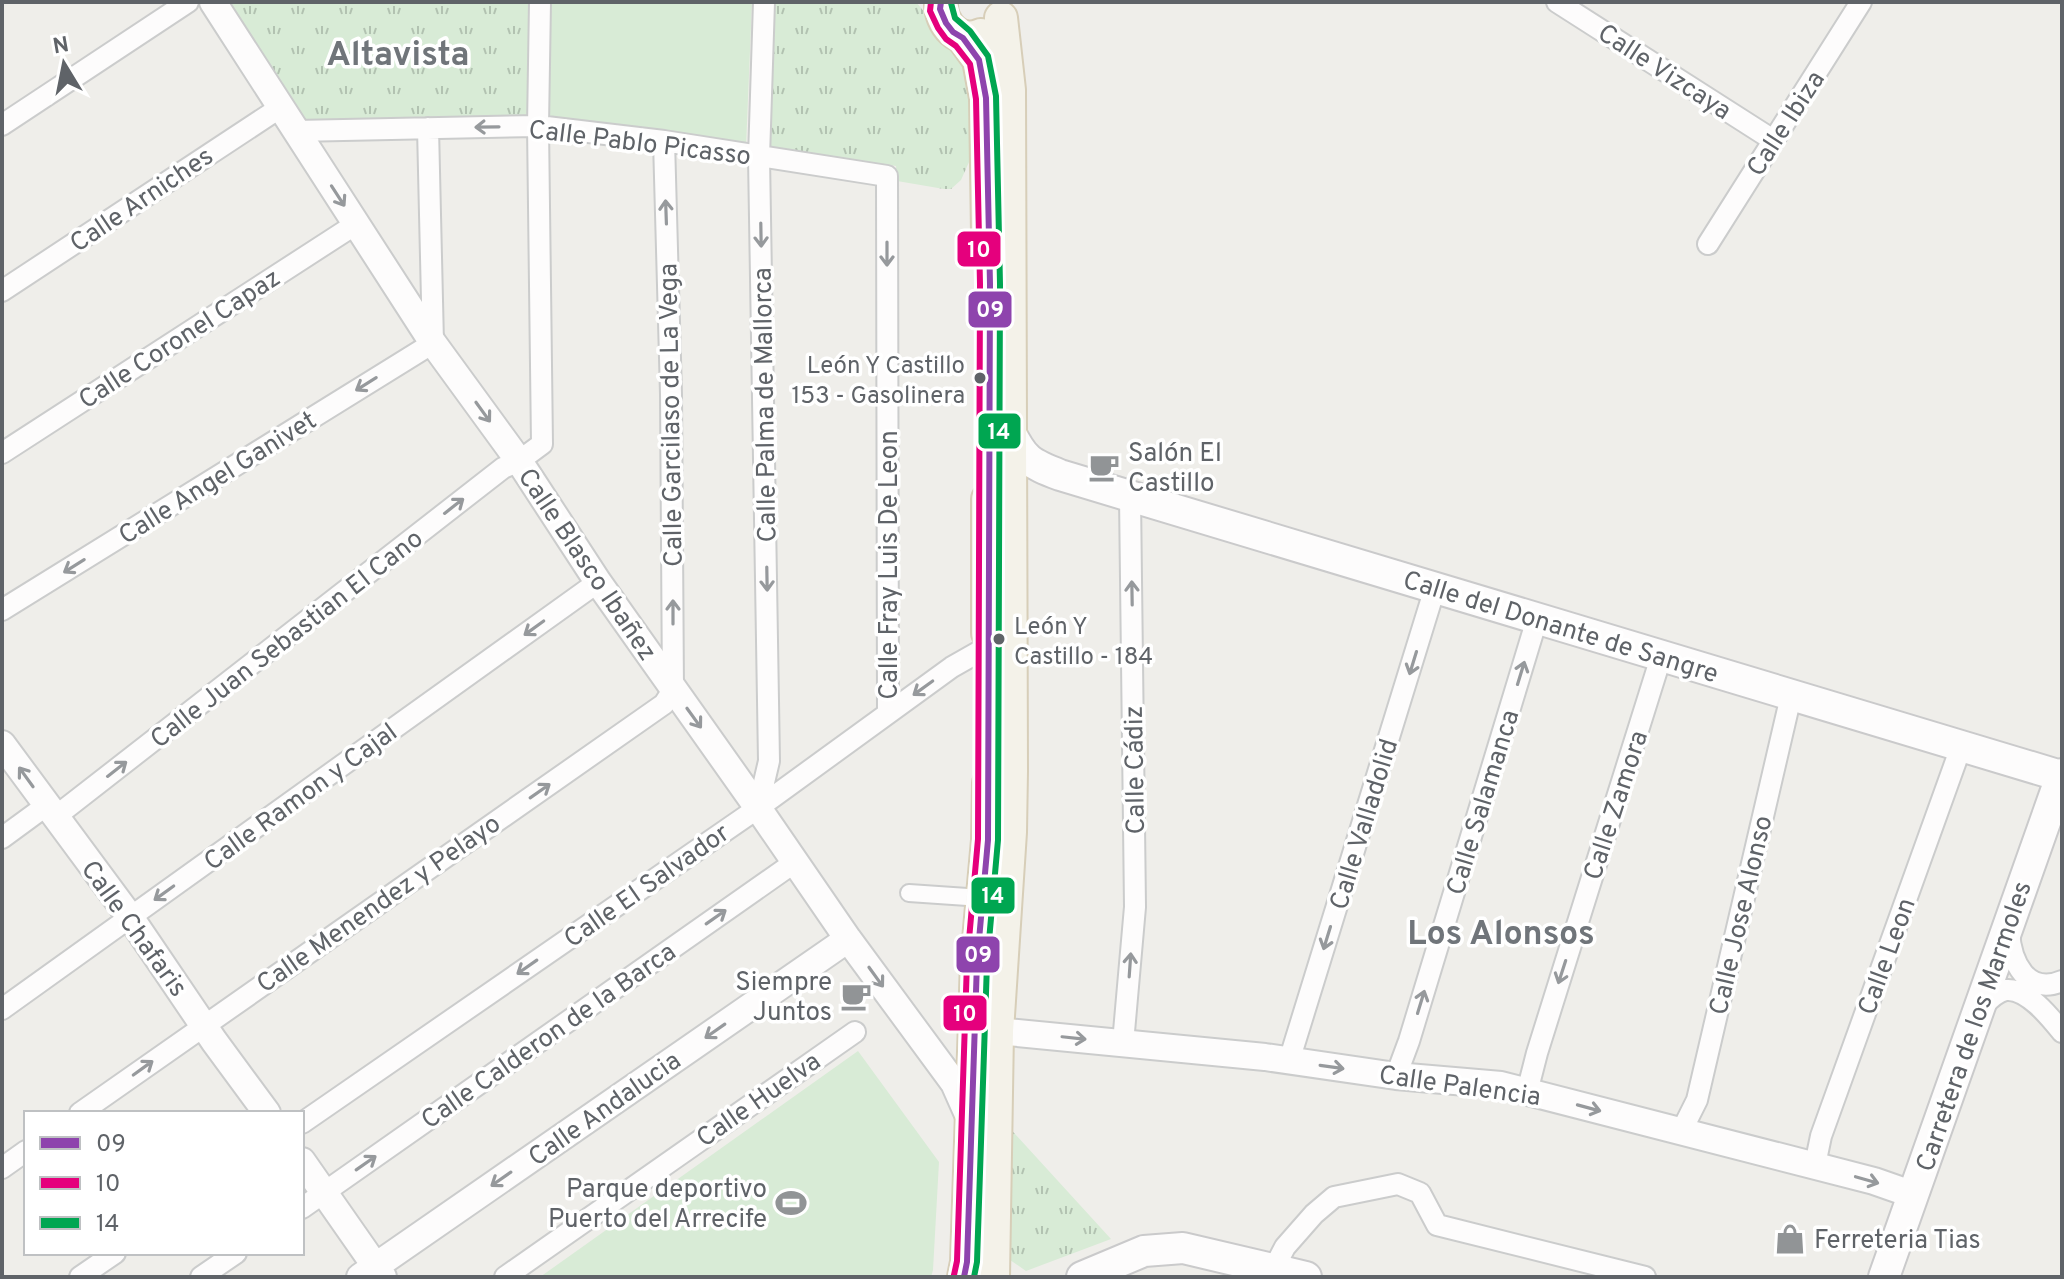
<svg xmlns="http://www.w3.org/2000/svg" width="2064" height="1279" font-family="Overpass,sans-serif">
	<defs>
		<pattern id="park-tufts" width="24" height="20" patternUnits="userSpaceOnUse" patternTransform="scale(2)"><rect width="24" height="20" fill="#d8ebd6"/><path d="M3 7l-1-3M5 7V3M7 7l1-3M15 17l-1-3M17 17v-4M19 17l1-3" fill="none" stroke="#b2c2b1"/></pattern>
	</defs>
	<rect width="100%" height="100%" fill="#efeeea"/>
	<path fill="#d8ebd6" d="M752,2l-6,145 -198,-27v-117z
		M858,1051l81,111 -6,108 -2,7h-391z"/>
	<path fill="url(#park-tufts)" d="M228,2h301l1,118 -225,1z
		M774,2h142l10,12 7,19 36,35 8,76 -16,36 -10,9h-7l-47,-8 -1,-15 -129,-19z
		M1005,1123l106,116 -85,32 -23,-16z"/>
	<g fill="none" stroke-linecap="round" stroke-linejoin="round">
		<g stroke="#cbcccc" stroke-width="20">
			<path id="pedestrian" d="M909,893l73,5"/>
		</g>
		<g stroke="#cbcccc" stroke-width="24">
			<path id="minor" d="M1557,2l216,138
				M2,125l186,-123
				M296,131l242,-5 126,15 223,35 1,537
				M1708,244l153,-242
				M2,291l279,-184
				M2,453l354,-229
				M2,610l431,-267 -5,-215
				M758,808l11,-47 -10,-604 5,-155
				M55,817l448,-349 16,-7 23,-17 -4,-318 2,-124
				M2,838l45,-33
				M2009,932c2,30 18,64 53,49
				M2,1009l596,-427
				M1980,1009c7,-7 15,-17 26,-19 21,-2 44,27 56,42
				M1123,1043l12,-136 -5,-410
				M1289,1061l146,-473
				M1396,1076l13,-35 128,-422
				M1527,1092l10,-39 124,-396
				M80,1113l584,-409 9,-14 -2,-296 -7,-253
				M302,1123l456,-315 194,-141 37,-21
				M1681,1132l16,-32 94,-404
				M1815,1165l6,-29 140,-389
				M2,1168l24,-17
				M302,1208l493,-346
				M1274,1268l11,-21 29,-33 20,-17 64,-13 22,9 17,32 208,52
				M80,1277l35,-24
				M201,1277l35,-24
				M505,1277l350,-245"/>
		</g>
		<g stroke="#cbcccc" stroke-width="30">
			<path id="tertiary" d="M213,2l220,341 86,118 79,121 160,226 90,131 106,144 16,36
				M2,744l128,173 84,124 53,72
				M997,1031l268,26 131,19 105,9 373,96 40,14
				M302,1161l81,116
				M360,1277l488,-338"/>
		</g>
		<g stroke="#cacacb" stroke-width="34">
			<path id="secondary" d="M1009,430c15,30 20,33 51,45l1001,301
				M1082,1277l62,-26 39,-3 123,29
				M1884,1277l178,-503"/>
		</g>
		<g stroke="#d7ceb8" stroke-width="36">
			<path id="primary" d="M941,2c-1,22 18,43 40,33
				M963,38l16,22 7,38 2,135
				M988,499v134
				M964,1277l3,-15 10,-300 11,-122 1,-57
				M993,1277l4,-246 13,-199 1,-61 -2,-681 -8,-72"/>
		</g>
		<use href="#pedestrian" stroke="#fdfcfc" stroke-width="16"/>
		<use href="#minor" stroke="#fdfcfc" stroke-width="20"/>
		<use href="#tertiary" stroke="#fdfcfc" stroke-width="26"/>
		<use href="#secondary" stroke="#fdfcfc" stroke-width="30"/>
		<use href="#primary" stroke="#f4f2e9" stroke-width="32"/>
		<g stroke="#fff" stroke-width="12">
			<path id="bus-1" d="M941,2l-1,7 6,14 7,9 10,6 16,22 7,38 4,186 -2,556 -11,122 -10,300 -3,15"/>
		</g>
		<g stroke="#fff" stroke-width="12">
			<path id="bus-2" d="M931,2l-1,9 8,17 8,11 10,7 14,18 6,35 4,185 -2,555 -11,123 -10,299 -3,14"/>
		</g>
		<g stroke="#fff" stroke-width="12">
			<path id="bus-3" d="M951,3l4,15 15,13 18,25 8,40 4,188 -2,556 -11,123 -10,299 -3,15"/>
		</g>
		<use href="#bus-1" stroke="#8e44ad" stroke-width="6"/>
		<use href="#bus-2" stroke="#e5007d" stroke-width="6"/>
		<use href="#bus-3" stroke="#00a651" stroke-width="6"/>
	</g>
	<defs><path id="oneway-shaft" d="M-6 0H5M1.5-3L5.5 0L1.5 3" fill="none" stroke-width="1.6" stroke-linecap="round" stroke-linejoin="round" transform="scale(2)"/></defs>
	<g stroke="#96999c">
		<use href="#oneway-shaft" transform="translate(487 127) rotate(179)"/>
		<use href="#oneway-shaft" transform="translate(338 196) rotate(57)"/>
		<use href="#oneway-shaft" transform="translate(666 212) rotate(-92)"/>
		<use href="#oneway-shaft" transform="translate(761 235) rotate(89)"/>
		<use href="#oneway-shaft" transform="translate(887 254) rotate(90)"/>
		<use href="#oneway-shaft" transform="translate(366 384) rotate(148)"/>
		<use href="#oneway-shaft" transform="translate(483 412) rotate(54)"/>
		<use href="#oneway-shaft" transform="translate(454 506) rotate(-38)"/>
		<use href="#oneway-shaft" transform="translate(74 566) rotate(148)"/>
		<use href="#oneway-shaft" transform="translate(767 579) rotate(89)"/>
		<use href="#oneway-shaft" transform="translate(1132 593) rotate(-91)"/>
		<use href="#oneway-shaft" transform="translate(673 612) rotate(-90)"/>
		<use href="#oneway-shaft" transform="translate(534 628) rotate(144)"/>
		<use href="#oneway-shaft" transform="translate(1413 663) rotate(107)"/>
		<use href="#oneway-shaft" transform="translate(1521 673) rotate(-73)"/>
		<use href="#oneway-shaft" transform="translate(923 688) rotate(144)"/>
		<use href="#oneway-shaft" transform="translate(694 718) rotate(54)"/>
		<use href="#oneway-shaft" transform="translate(117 769) rotate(-38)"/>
		<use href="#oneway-shaft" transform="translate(26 777) rotate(-126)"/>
		<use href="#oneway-shaft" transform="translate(540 791) rotate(-35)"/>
		<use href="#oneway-shaft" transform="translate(164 893) rotate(144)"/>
		<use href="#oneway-shaft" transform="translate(716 917) rotate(-35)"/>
		<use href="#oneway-shaft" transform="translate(1327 938) rotate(107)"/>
		<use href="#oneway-shaft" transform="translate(1130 965) rotate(-86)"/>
		<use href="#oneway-shaft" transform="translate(527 967) rotate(145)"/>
		<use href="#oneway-shaft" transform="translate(1562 972) rotate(108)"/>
		<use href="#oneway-shaft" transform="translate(876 977) rotate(54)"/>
		<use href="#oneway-shaft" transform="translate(1421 1002) rotate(-73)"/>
		<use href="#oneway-shaft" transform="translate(715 1031) rotate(145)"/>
		<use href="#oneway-shaft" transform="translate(1074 1038) rotate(6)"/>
		<use href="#oneway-shaft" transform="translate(1332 1067) rotate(8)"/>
		<use href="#oneway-shaft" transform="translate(143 1068) rotate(-36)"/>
		<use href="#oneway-shaft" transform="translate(1589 1108) rotate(15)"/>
		<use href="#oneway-shaft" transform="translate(366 1163) rotate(-35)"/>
		<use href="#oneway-shaft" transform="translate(501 1179) rotate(145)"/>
		<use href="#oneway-shaft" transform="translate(1867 1180) rotate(16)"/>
	</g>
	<defs>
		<g id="cafe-bare" transform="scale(2.4)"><path d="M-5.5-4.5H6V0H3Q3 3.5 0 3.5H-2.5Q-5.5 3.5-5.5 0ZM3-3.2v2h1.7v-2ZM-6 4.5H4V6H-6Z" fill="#919496" stroke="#fff" stroke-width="2.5" paint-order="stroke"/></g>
		<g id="stadium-bare" transform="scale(2.4)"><path d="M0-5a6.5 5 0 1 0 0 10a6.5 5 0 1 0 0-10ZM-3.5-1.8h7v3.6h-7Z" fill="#919496" stroke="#fff" stroke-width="2.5" paint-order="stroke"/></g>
		<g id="shop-bare" transform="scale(2.4)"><path d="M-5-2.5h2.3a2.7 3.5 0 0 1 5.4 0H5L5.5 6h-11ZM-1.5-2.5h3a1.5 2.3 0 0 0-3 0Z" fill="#919496" stroke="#fff" stroke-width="2.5" paint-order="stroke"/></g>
	</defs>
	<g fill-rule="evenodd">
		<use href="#cafe-bare" x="1104" y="467"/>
		<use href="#cafe-bare" x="856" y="996"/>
		<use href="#stadium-bare" x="791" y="1203"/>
		<use href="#shop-bare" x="1790" y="1239"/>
	</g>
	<g fill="#5f6368" stroke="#fff" stroke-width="3">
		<circle cx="980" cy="378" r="7"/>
		<circle cx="999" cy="639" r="7"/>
	</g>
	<g text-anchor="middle" stroke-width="7" stroke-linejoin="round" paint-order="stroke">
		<g font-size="24" fill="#5f6368" stroke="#fff" text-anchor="end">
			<text x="965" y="373">León Y Castillo<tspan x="965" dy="30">153 - Gasolinera</tspan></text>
			<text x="1014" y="634" text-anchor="start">León Y<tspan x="1014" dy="30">Castillo - 184</tspan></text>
		</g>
		<g font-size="26" fill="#5f6368" stroke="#fff">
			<text transform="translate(1665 71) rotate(33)" y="9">Calle Vizcaya</text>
			<text transform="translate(1785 123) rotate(-57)" y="9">Calle Ibiza</text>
			<text transform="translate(640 142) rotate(7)" y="9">Calle Pablo Picasso</text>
			<text transform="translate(141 199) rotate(-34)" y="9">Calle Arniches</text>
			<text transform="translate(179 338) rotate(-33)" y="9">Calle Coronel Capaz</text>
			<text transform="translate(764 405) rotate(-91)" y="9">Calle Palma de Mallorca</text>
			<text transform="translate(670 415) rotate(-91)" y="9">Calle Garcilaso de La Vega</text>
			<text transform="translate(217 477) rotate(-32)" y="9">Calle Angel Ganivet</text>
			<text transform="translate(588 564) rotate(56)" y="9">Calle Blasco Ibañez</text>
			<text transform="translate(888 565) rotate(-90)" y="9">Calle Fray Luis De Leon</text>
			<text transform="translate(1561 626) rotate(17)" y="9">Calle del Donante de Sangre</text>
			<text transform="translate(286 638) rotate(-38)" y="9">Calle Juan Sebastian El Cano</text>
			<text transform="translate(1134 770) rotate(-91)" y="9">Calle Cádiz</text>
			<text transform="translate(300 796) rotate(-36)" y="9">Calle Ramon y Cajal</text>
			<text transform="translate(1482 802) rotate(-73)" y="9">Calle Salamanca</text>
			<text transform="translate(1615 805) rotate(-72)" y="9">Calle Zamora</text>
			<text transform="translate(1363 824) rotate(-73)" y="9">Calle Valladolid</text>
			<text transform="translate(646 885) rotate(-35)" y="9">Calle El Salvador</text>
			<text transform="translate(378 903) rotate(-35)" y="9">Calle Menendez y Pelayo</text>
			<text transform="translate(1740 915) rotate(-77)" y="9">Calle Jose Alonso</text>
			<text transform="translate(135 928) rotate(54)" y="9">Calle Chafaris</text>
			<text transform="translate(1886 956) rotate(-70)" y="9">Calle Leon</text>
			<text transform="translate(1973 1026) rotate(-71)" y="9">Carretera de los Marmoles</text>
			<text transform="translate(548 1035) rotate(-35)" y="9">Calle Calderon de la Barca</text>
			<text transform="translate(1460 1085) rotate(8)" y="9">Calle Palencia</text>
			<text transform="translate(758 1099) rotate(-35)" y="9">Calle Huelva</text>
			<text transform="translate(604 1108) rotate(-35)" y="9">Calle Andalucia</text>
		</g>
		<g font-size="26" fill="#5f6368" stroke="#fff" text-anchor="start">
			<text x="1128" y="461">Salón El<tspan x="1128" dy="30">Castillo</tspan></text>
			<text x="832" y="990" text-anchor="end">Siempre<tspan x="832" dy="30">Juntos</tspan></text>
			<text x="767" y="1197" text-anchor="end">Parque deportivo<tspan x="767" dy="30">Puerto del Arrecife</tspan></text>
			<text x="1814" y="1248">Ferreteria Tias</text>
		</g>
		<g font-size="34" font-weight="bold" fill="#70757a" stroke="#fff">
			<text x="398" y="65">Altavista</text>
			<text x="1501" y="944">Los Alonsos</text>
		</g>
	</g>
	<g stroke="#fff" stroke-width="3">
		<rect x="956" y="230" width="46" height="38" rx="8" fill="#e5007d"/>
		<rect x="967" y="290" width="46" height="39" rx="8" fill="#8e44ad"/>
		<rect x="977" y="412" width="45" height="38" rx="8" fill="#00a651"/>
		<rect x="970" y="876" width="46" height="39" rx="8" fill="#00a651"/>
		<rect x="955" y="935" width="46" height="39" rx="8" fill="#8e44ad"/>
		<rect x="942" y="994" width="46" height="38" rx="8" fill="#e5007d"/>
	</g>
	<g font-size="22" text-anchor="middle" font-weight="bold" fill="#fff">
		<text x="979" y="257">10</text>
		<text x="990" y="317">09</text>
		<text x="999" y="439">14</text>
		<text x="993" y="903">14</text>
		<text x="978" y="962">09</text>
		<text x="965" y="1021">10</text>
	</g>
	<rect width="2064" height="1279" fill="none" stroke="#5f6368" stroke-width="8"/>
	<rect x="24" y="1111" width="280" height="144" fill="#ffffff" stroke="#bfc1c3" stroke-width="2"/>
	<rect x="40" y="1137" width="40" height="12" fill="#8e44ad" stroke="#bfc1c3" stroke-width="2"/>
	<text x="96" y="1151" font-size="24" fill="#5f6368">09</text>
	<rect x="40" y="1177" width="40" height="12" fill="#e5007d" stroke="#bfc1c3" stroke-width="2"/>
	<text x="96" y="1191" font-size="24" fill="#5f6368">10</text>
	<rect x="40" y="1217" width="40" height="12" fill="#00a651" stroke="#bfc1c3" stroke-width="2"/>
	<text x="96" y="1231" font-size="24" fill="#5f6368">14</text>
	<g transform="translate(64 64) rotate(350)" stroke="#ffffff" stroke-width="6" paint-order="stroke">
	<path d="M0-6L14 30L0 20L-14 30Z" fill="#5f6368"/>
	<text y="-12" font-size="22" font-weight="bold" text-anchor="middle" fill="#5f6368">N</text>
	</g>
</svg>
